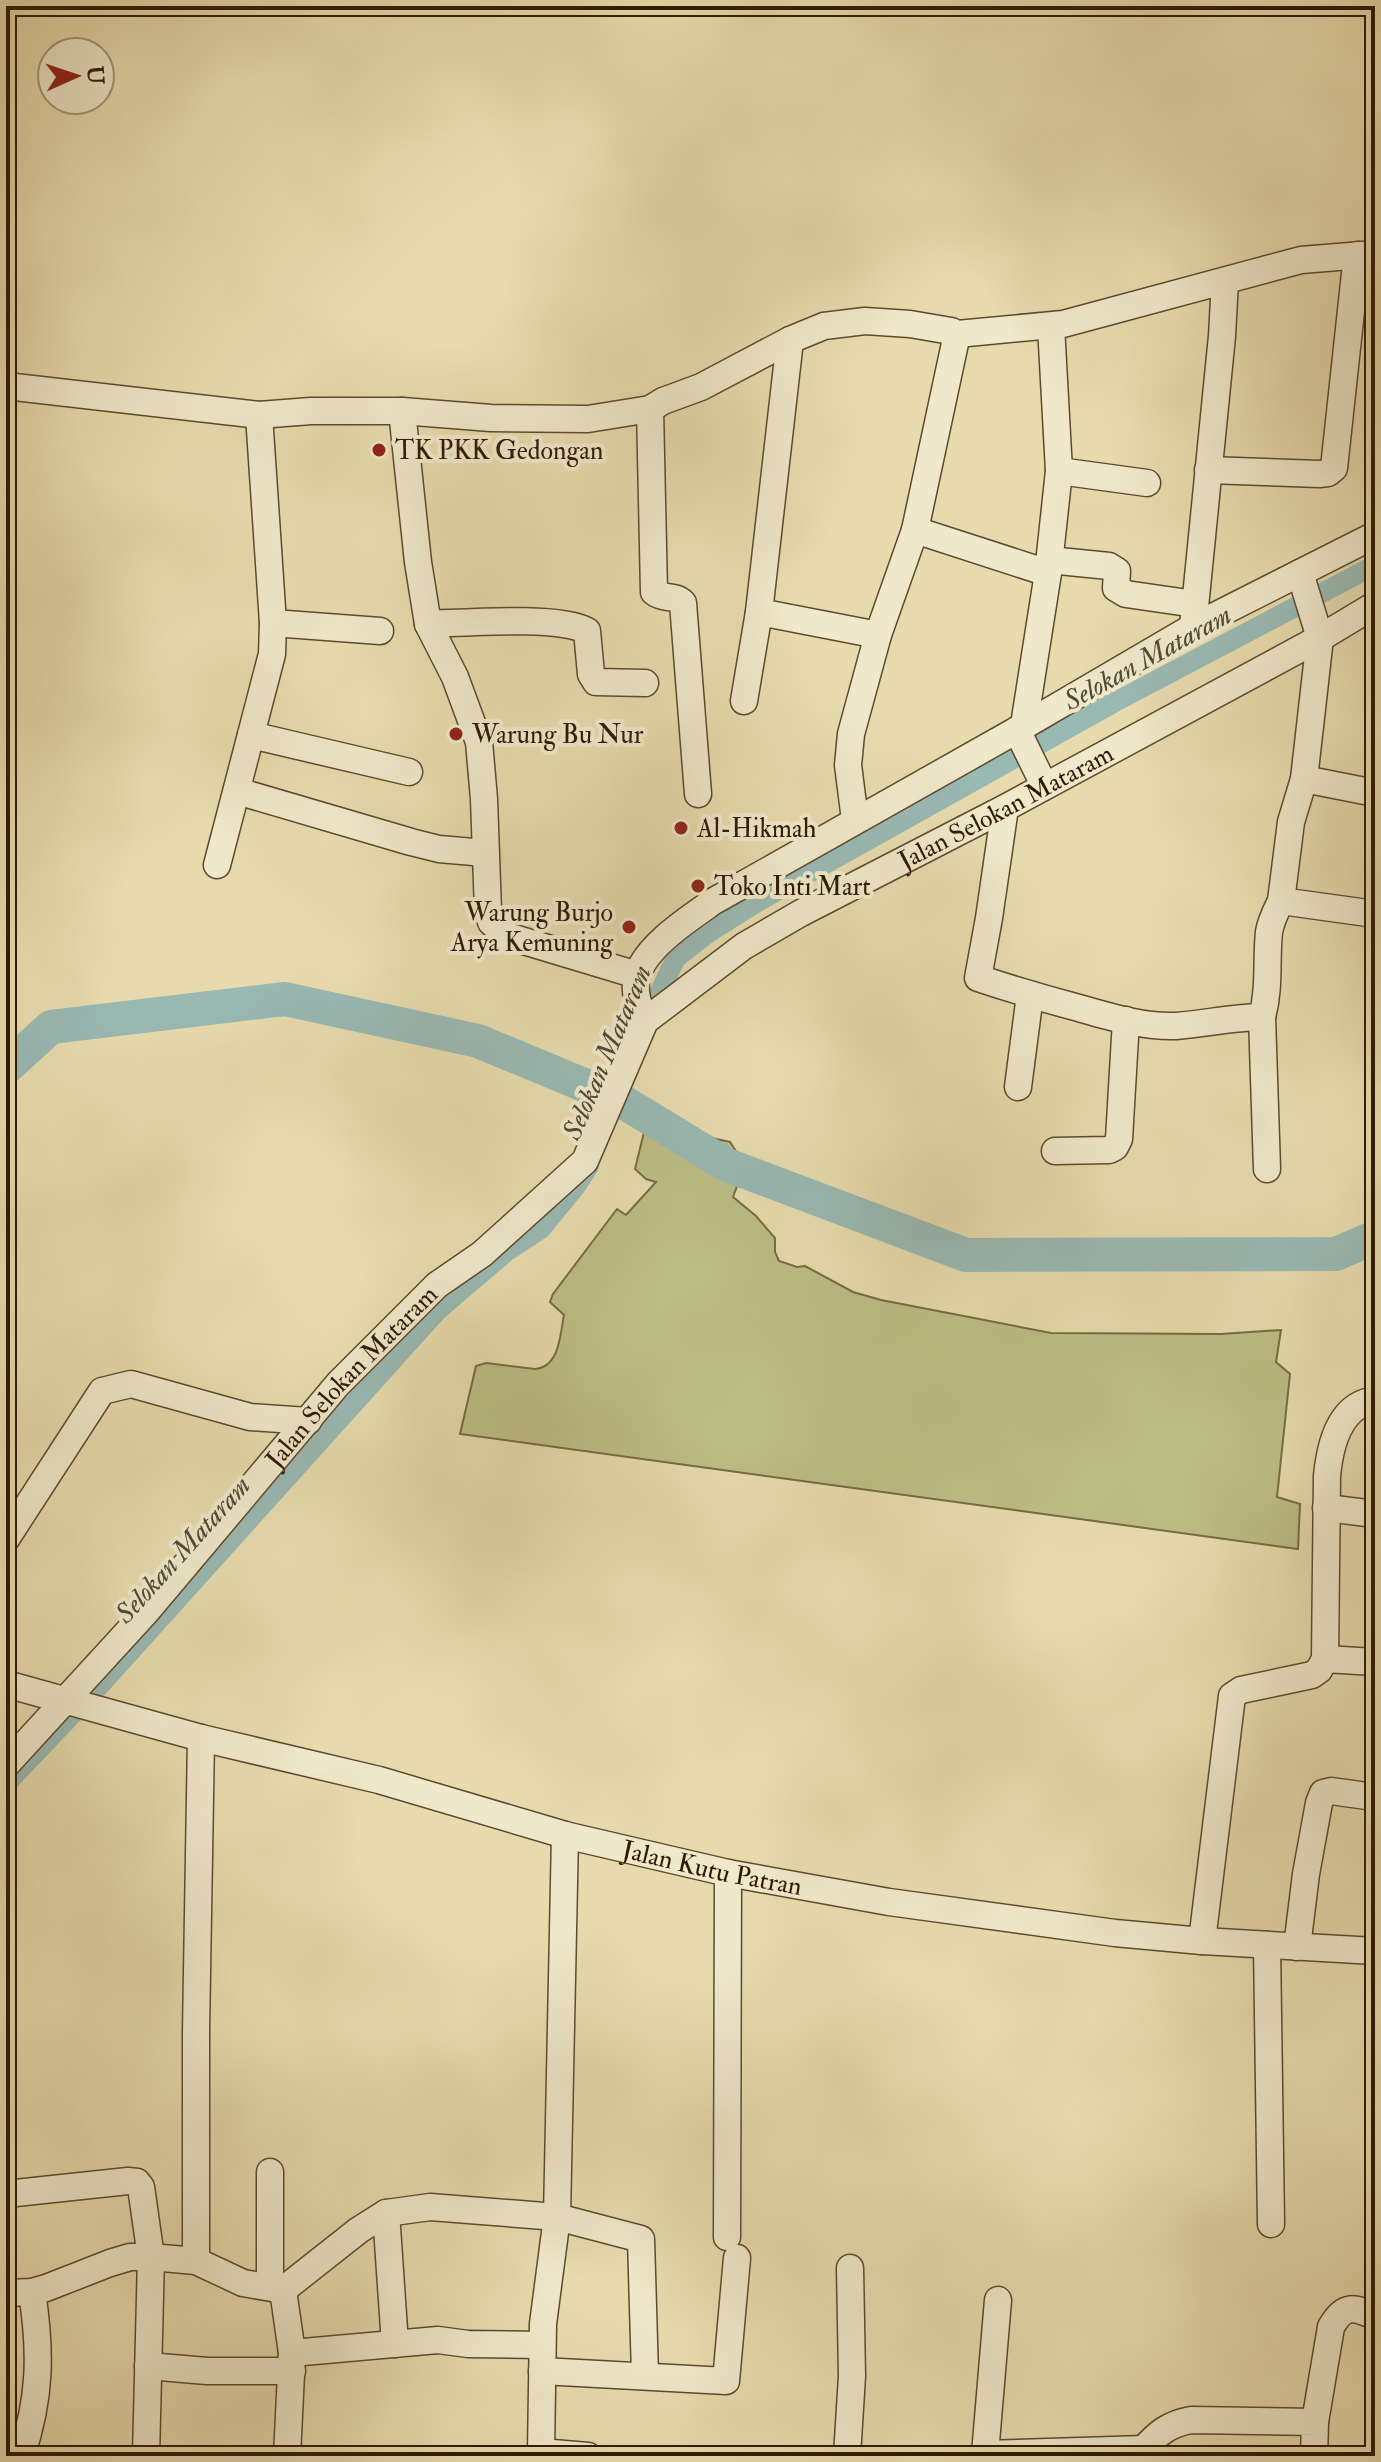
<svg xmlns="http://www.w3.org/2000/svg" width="1381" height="2462" font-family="'IM FELL Double Pica',serif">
	<rect width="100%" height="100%" fill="#e7dbad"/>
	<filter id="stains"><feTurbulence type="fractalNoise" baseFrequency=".0025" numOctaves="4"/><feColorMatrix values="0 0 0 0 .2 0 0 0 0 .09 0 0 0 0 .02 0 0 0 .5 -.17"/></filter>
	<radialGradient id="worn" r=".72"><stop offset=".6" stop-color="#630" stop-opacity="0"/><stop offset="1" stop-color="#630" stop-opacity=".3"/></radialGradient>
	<path fill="#bcbe85" stroke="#766c44" stroke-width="2" d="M676,1118l31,19 23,5 15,23 -12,32 23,19 19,22v14l4,9 18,6 8,-1 48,26 28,8 170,33 170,1 60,-4 -5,32 14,12 -13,123 23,7 -2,45 -838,-115 16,-68 10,-3 49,6c25,-2 25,-35 29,-54l-14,-13 3,-8 64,-85 9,6 30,-33 -10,-3 -11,-10 11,-45 6,-5z"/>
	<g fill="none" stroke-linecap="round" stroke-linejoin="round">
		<path stroke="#99b9b3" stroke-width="20" d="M649,1014l27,-56 32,-25 51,-32 356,-199 260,-137
			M6,1784l96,-101 335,-372 69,-59 35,-23 35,-43 13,-20"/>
		<path stroke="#99b9b3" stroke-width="34" d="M6,1068l45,-41 234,-28 193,42 142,59 107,65 239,90 370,-1 39,-17"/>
		<g stroke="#5d4a2d" stroke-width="29">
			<g id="minor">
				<path d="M6,386l253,29 52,-4h91l89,7 97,1 62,-10 13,-8 38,-14 89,-47 34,-14 41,-5 45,3 41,7 6,3 106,-10 238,-64 74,-6"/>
				<path d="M650,409l4,183c9,8 21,2 29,11l15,191"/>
				<path d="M402,411l16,151 10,62 27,53 24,65 5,57 4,112 3,11 16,14 130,39"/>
				<path d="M1208,470l111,4 9,-1 6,-5 23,-213"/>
				<path d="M1059,471l88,12"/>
				<path d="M915,530l133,43"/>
				<path d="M1049,560l60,6 8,5 -1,17 10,6 69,10"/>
				<path d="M1300,573l20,65 -16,141 -13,43 -10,79 94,13"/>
				<path d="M759,612l119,23"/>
				<path d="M273,623l107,8"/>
				<path d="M428,624c34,-1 132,-9 159,7l4,43 5,8 49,1"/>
				<path d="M1193,627l29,-291 3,-55"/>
				<path d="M744,701l15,-89 31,-272"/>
				<path d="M1024,725l24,-152 11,-102 -8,-145"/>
				<path d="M1017,730l27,55"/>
				<path d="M251,735l158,37"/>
				<path d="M1304,779l71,14"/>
				<path d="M237,791l174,51 28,7 46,4"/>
				<path d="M1005,808l-16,110 -11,60c33,11 67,21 101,30 31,9 64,19 97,18 29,-2 57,-9 86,-9 8,-29 4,-57 7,-85 2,-12 7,-21 12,-31"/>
				<path d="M855,820l-7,-55 3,-31 27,-99 37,-105 42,-196"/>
				<path d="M217,865l55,-211 1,-31 -14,-208"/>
				<path d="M1262,1017l5,152"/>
				<path d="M645,1021c-6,-14 -12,-29 -8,-44 7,-30 53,-59 77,-76l303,-171 176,-103 182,-92"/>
				<path d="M1018,1087l12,-92"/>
				<path d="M1055,1151l54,-1 6,-3 4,-8 7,-119"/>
				<path d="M1326,1508l49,6"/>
				<path d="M6,1539l96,-148 29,-7 119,33 58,4"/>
				<path d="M1325,1659l50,3"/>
				<path id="s1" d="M6,1684l195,54 178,42 186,55 163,38 161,29 226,31 87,8 173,10"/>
				<path id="s2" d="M6,1765l141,-154 191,-227 99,-99 45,-31 103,-93 60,-140 99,-75 57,-33 204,-105 315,-170 55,-33"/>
				<path d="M1202,1941l30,-245 9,-6 71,-15 7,-5 6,-11 2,-183c3,-31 12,-71 48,-76"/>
				<path d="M1267,1945l4,279"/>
				<path d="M1297,1947l9,-73 13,-71 4,-10 8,-2 43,6"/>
				<path d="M270,2172v115"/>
				<path d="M6,2194l122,-13 9,1 4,5 10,70 -5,199"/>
				<path d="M386,2213l9,131"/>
				<path d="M727,2237l1,-364"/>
				<path d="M196,2261v-230l5,-293"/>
				<path d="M283,2290l9,63 -5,103"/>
				<path d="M6,2293l26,-1 14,-4 64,-25 20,-6h21l45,4 47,22 40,7 76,-60 27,-17 15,-2 29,-4 127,10 84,22 4,136"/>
				<path d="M292,2353l146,-13 30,4 74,1"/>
				<path d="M148,2366l59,5h85"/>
				<path d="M542,2371l184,10 11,-123"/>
				<path d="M1315,2422l16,-95c13,-23 22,-20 44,-11"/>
				<path d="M1144,2449c14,-16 25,-25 47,-29l124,2 -1,34"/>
				<path d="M541,2452l2,-128 14,-107 8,-382"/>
				<path d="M985,2454l13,-154"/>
				<path d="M21,2456c20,-58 20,-105 11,-164"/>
				<path d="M541,2456v-4l47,4"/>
				<path d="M847,2456l5,-80 -2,-108"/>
				<path d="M982,2456l3,-2 159,-5 -1,7"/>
			</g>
		</g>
		<use href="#minor" stroke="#efe8ca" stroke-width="26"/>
	</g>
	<g fill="#8f2418" stroke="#efe8ca" stroke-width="3">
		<circle cx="379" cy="450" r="8"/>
		<circle cx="456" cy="734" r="8"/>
		<circle cx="681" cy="828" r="8"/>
		<circle cx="698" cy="886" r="8"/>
		<circle cx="629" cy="927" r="8"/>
	</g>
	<g text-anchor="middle" stroke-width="8" stroke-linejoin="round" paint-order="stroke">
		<g font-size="26" fill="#2f1a02" stroke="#efe8ca" text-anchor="start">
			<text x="395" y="459">TK PKK Gedongan</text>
			<text x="472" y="743">Warung Bu Nur</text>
			<text x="697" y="837">Al-Hikmah</text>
			<text x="714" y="895">Toko Inti Mart</text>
			<text x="613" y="921" text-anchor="end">Warung Burjo<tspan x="613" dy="30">Arya Kemuning</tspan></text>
		</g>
		<g font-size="26" fill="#2f1a02" stroke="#efe8ca">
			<text dy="9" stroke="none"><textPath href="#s2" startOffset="1412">Jalan Selokan Mataram</textPath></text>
			<text dy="9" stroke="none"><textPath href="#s2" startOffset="520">Jalan Selokan Mataram</textPath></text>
			<text dy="9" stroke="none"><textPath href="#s1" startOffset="730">Jalan Kutu Patran</textPath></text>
		</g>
		<g font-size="28" font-style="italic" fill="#4f4a37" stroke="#efe8ca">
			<text transform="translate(1147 657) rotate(-29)" y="10">Selokan Mataram</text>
			<text transform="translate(606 1052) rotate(-67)" y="10">Selokan Mataram</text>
			<text transform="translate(182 1549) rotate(-48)" y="10">Selokan Mataram</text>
		</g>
	</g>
	<rect width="1381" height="2462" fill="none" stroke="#e7dbad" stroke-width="32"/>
	<rect x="8" y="8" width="1365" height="2446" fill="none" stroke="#2f1a02" stroke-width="4"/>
	<rect x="16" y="16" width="1349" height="2430" fill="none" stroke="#2f1a02" stroke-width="2"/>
	<g transform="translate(76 76) rotate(87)"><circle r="38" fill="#efe8ca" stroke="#a2967a" stroke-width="2"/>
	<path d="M0-6L14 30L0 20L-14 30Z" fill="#8f2418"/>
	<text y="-12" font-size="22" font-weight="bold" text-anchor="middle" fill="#2f1a02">U</text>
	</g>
	<rect width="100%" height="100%" filter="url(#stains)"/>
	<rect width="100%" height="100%" fill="url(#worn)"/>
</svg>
